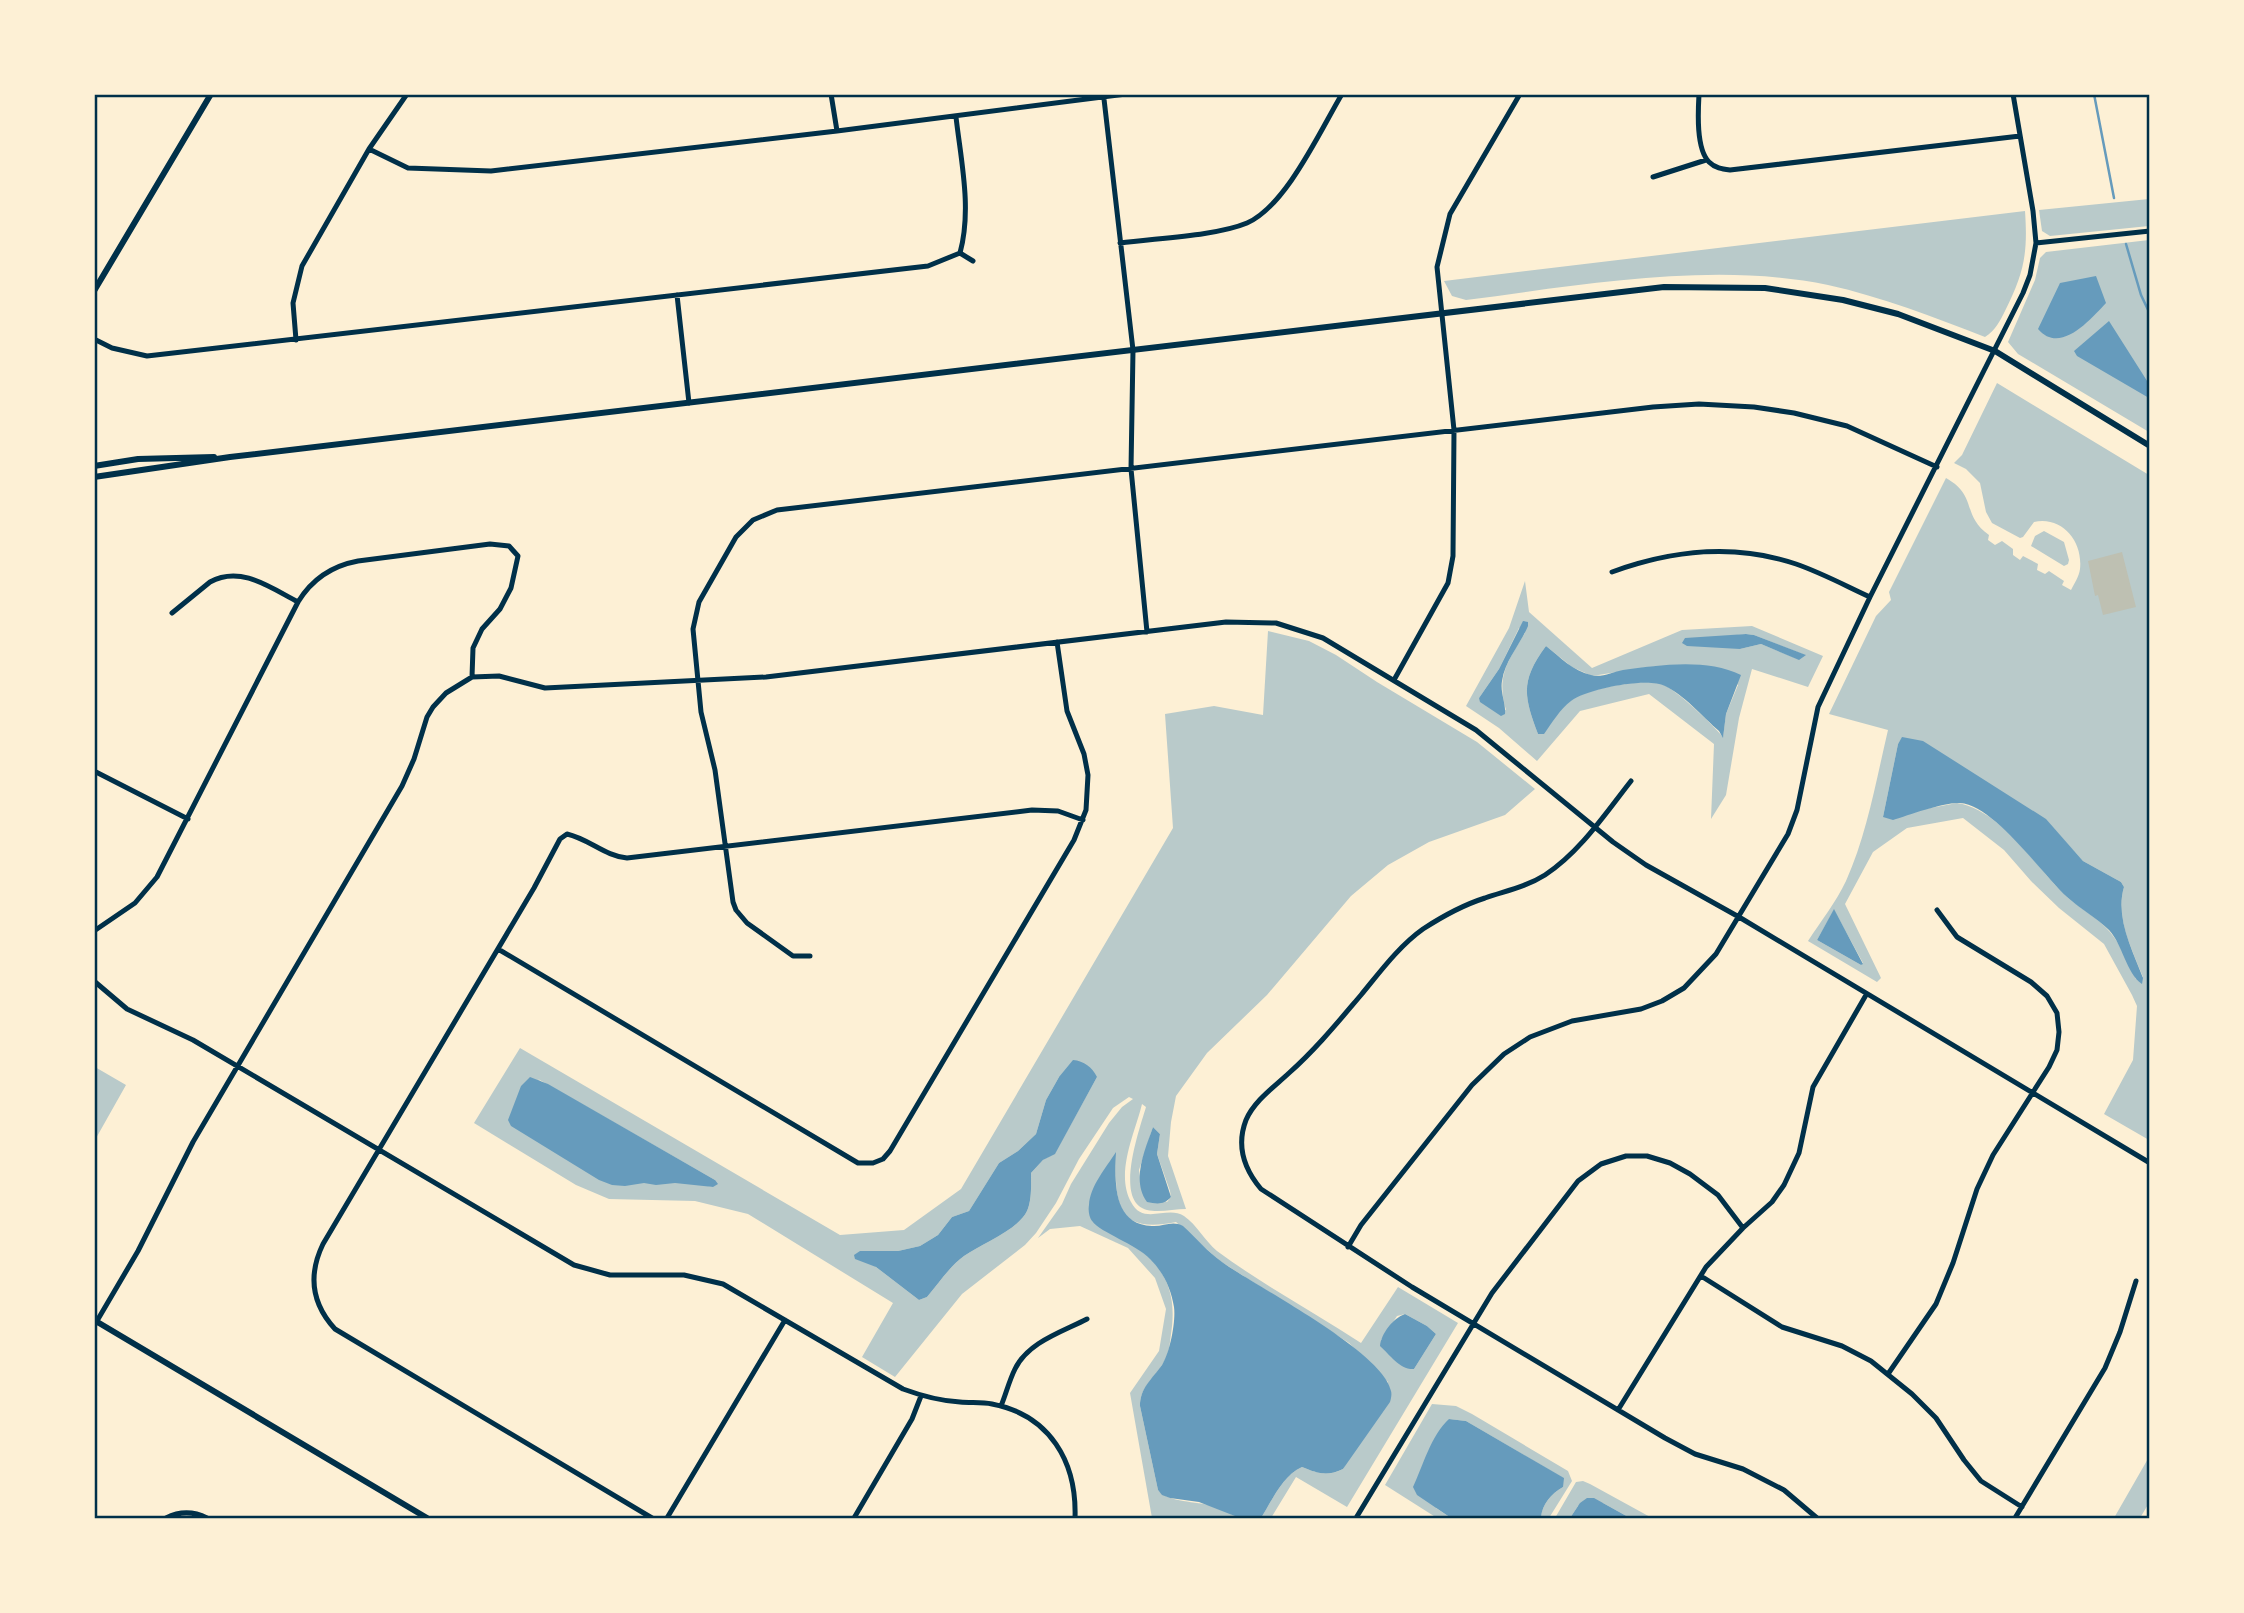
<svg xmlns="http://www.w3.org/2000/svg" width="2244" height="1613" font-family="'Fira Sans',sans-serif">
	<rect width="100%" height="100%" fill="#fdf0d5"/>
	<path fill="#b9caca" fill-rule="evenodd" d="M2149,199v27l-99,10 -8,-5 -3,-21z
		M2025,211c3,43 -1,62 -20,100 -5,10 -10,20 -20,26 -51,-20 -103,-40 -157,-52 -115,-24 -246,0 -362,15l-14,-4 -8,-15z
		M2149,240v192l-131,-78 -10,-12 27,-62 5,-22 6,-6z
		M1997,383l152,92v665l-45,-26 29,-54 4,-54 -5,-11 -28,-51 -45,-36 -28,-27 -27,-31 -41,-32 -56,10 -34,24 -28,52 36,74 -4,4 -69,-41c13,-20 28,-39 38,-60 21,-47 30,-100 42,-151l-59,-16 47,-98 15,-16 -2,-8 57,-114c32,18 15,37 43,57l-1,5 7,5 7,-4 11,8v6l7,5 3,-4 15,8 -1,6 8,4 4,-3 15,10 -2,4 9,5c3,-6 8,-13 9,-21 3,-28 -18,-53 -46,-47l-11,15 -3,1 -28,-15 -6,-11 -6,-29 -14,-14 -12,-6 8,-8zM1902,738l143,81 38,42 38,21 3,5c-9,30 8,62 19,90l-7,2c-8,-16 -14,-33 -26,-47 -12,-14 -29,-23 -43,-35 -31,-29 -65,-87 -110,-94l-74,14 15,-73zM1834,910l29,53 -2,2 -44,-25z
		M2044,531l20,11 5,18 -1,4 -4,2 -33,-20 4,-10z
		M1525,581l4,31 63,56 90,-38 70,-4 71,30 -15,31 -56,-18 -13,49 -13,77 -15,24 3,-75 -65,-50 -69,17 -43,50 -38,-33 -33,-22 43,-78zM1519,628l6,5c-17,28 -29,43 -19,77l-27,-12 20,-29zM1746,634l8,1 51,20 -7,4 -37,-15 -21,5 -22,-12zM1546,646l26,21 20,9 56,-9 35,-2 39,5 16,15 -12,29 -3,23c-10,-12 -46,-47 -61,-53 -15,-6 -69,4 -84,12 -16,8 -28,25 -40,38 -15,-39 -17,-54 8,-88z
		M1268,631l41,10 27,14 41,27 100,60 58,47 -30,26 -76,27 -41,23 -37,31 -84,99 -60,58 -31,43 -5,26 -3,34 18,53c-12,0 -27,4 -39,1 -34,-8 -7,-82 -1,-103l-4,-3c-7,29 -27,69 -11,98 12,24 36,3 53,14 13,9 21,25 33,35 46,34 97,61 144,92l37,-56 60,36 -111,184 -51,-30 -25,41h-10c11,-17 21,-42 41,-51 15,6 26,10 41,2l45,-87 -39,-39 -129,-82 -44,-39c-60,12 -61,-18 -60,-68l-24,67c13,10 28,16 42,25 33,21 43,50 37,88 -1,9 -2,18 -6,26 -9,17 -25,26 -25,46l18,84c11,13 38,11 55,16 9,4 18,8 27,12h-88l-22,-125 29,-42 7,-42 -11,-31 -27,-30 -48,-22 -30,3 -12,9 24,-34 9,-20 38,-61 13,-16 11,-8 -4,-2 -16,11 -34,51 -23,44 -20,30 -11,12 -63,49 -67,83 -33,-20 31,-54 -145,-89 -53,-13 -86,-2 -33,-14 -102,-62 46,-75 320,187 64,-5 57,-41 212,-361 -8,-114 49,-8 49,9zM1059,1077h38l-42,76 -12,7 -12,13c0,11 1,28 -4,38 -9,19 -46,33 -63,45 -14,10 -25,27 -37,41l-8,3 -43,-33 -16,-16h38l22,-5 18,-11 14,-18 17,-6 30,-48 19,-12 18,-17 10,-34zM538,1079l177,101 -2,7 -22,-4h-47zM1153,1127l7,7 -3,20 13,37 1,6 -4,5 -25,-14 -3,-18zM1405,1314l22,12 9,8 -22,35 -33,-29 16,-24z
		M95,1067l31,18 -31,55z
		M1432,1404l24,2 16,8 96,57 4,10 -23,37h-8c1,-14 10,-24 22,-31v-9l-97,-57 -17,-2 -13,89 15,10h-14l-52,-33z
		M2149,1457v46l-9,15h-26z
		M1583,1481l7,3 62,34h-22l-27,-15 -25,3 -8,12h-15l21,-36z"/>
	<path fill="#669bbc" d="M2096,276l10,27c-16,17 -46,52 -68,26l22,-46z
		M2109,321l40,63v14l-72,-42 -3,-5z
		M1523,621l5,1v4c-8,19 -23,34 -26,55 -2,12 4,22 3,33l-4,2 -21,-14 -1,-4 20,-29z
		M1746,634l8,1 52,20 -7,5 -38,-16 -21,5 -53,-3 -5,-3 3,-5z
		M1546,646c14,11 27,25 45,29 10,3 22,-3 32,-5 36,-5 84,-12 118,5l-15,39 -3,24 -4,-7c-16,-14 -36,-37 -54,-45 -18,-9 -78,3 -94,15 -11,8 -19,22 -27,33h-6c-15,-39 -17,-54 8,-88z
		M1902,737l21,4 123,78 37,42 38,21 3,5c-9,30 8,62 19,91l-1,6c-16,-11 -19,-39 -33,-54 -12,-12 -29,-21 -42,-33 -25,-23 -73,-92 -107,-94 -16,-1 -51,12 -67,17l-10,-3 15,-73z
		M1834,909l29,55 -2,1 -44,-25z
		M1073,1060c11,1 19,7 24,17l-42,77 -12,6 -12,13c0,11 1,27 -4,38 -9,19 -46,33 -63,45 -14,10 -25,27 -37,41l-8,3 -43,-33 -21,-8 -1,-4 6,-4h38l22,-5 18,-11 14,-18 17,-6 30,-48 19,-12 18,-17 10,-34 13,-23z
		M530,1077l18,7 167,96 3,4 -5,3 -38,-4 -19,2 -12,-2 -19,3 -13,-1 -13,-5 -88,-54 -3,-6 13,-34z
		M1153,1127l7,7 -3,20 14,43c-7,8 -14,7 -24,5 -16,-22 -2,-52 6,-75z
		M1116,1152c-1,29 -4,72 36,74 11,1 20,-6 31,0 13,12 25,26 39,36 35,25 162,90 169,129 1,3 0,8 -1,11l-47,67c-16,8 -26,4 -41,-2 -20,9 -30,34 -41,51h-21l-41,-16 -29,-4 -8,-3 -4,-5 -18,-84c0,-18 12,-27 22,-41 8,-12 14,-44 12,-58 -3,-18 -10,-34 -24,-48 -14,-15 -49,-26 -58,-38 -3,-4 -4,-11 -3,-16 1,-19 17,-37 27,-53z
		M1405,1314l22,12 9,8 -22,35c-14,1 -24,-14 -34,-23 1,-12 13,-28 25,-32z
		M1449,1419l17,2 98,57 -1,9c-12,7 -21,17 -22,31h-90l-34,-23 -4,-8c10,-21 18,-52 36,-68z
		M1587,1498h7l36,20h-60l10,-15z"/>
	<g fill="none" stroke-linecap="round" stroke-linejoin="round">
		<path stroke="#669bbc" stroke-width="2.5" d="M2094,94l20,104
			M2126,244l15,51 9,19"/>
	</g>
	<path fill="#bec0b2" d="M2122,552l14,55 -33,8 -5,-20 -3,1 -7,-35z"/>
	<g fill="none" stroke-linecap="round" stroke-linejoin="round">
		<path stroke="#003049" stroke-width="5" d="M831,94l6,37
			M1699,94c-1,18 -3,55 10,68 6,6 13,7 21,8l290,-34
			M1104,99l29,251 -2,119 16,163
			M369,149l39,19 83,3 346,-40 289,-37
			M1653,177l53,-17
			M1120,243c36,-5 96,-7 127,-20 39,-17 73,-92 95,-129
			M2036,243l114,-12
			M960,253l13,8
			M677,295l12,108
			M94,339l18,9 35,8 781,-90 32,-13c12,-44 1,-92 -4,-136
			M296,340l-3,-37 9,-37 67,-117 38,-55
			M1612,572c61,-22 122,-29 184,-8 26,9 50,22 74,33
			M172,613l38,-31c31,-17 61,6 88,20
			M1394,680l54,-97 5,-27 1,-126 -17,-163 13,-53 70,-120
			M94,771l94,48
			M1631,781c-26,33 -51,71 -86,94 -19,12 -40,16 -60,23 -22,7 -42,18 -62,31 -24,17 -43,43 -62,66 -23,27 -45,54 -72,78 -15,14 -35,28 -43,47 -10,26 -1,50 15,69l151,98 253,151 30,16 48,15 41,21 33,28
			M94,931l41,-28 22,-26 141,-275c14,-23 33,-36 60,-41l132,-17 19,2 9,10 -7,32 -11,21 -18,20 -9,19 -1,29
			M498,949l360,214h15l10,-4 7,-8 184,-311 12,-30 2,-35 -4,-21 -17,-43 -10,-69
			M810,956h-17l-46,-33 -11,-13 -3,-8 -18,-132 -14,-58 -8,-83 6,-27 37,-65 17,-17 24,-10 876,-103 46,-3 55,3 40,6 53,13 90,41
			M94,981l33,28 66,31 381,225 36,10h74l39,9 180,105c19,7 37,12 57,13 11,1 22,0 32,2 58,11 85,58 83,114
			M1348,1247l13,-22 111,-140 32,-31 26,-17 42,-16 69,-12 21,-8 22,-13 32,-34 72,-120 9,-24 21,-103 52,-110 153,-304 7,-18 6,-32 -3,-32 -20,-117
			M1701,1276l81,51 60,19 29,15 41,33 24,24 28,42 17,21 41,26
			M94,1326l44,-75 55,-109 209,-356 12,-27 13,-42 6,-10 13,-14 26,-16 27,-1 46,12 221,-11 460,-55 50,1 47,15 153,92 137,112 33,23 93,52 411,246
			M1888,1374l48,-70 17,-41 24,-74 16,-34 56,-88 8,-17 2,-18 -2,-19 -10,-17 -16,-14 -74,-45 -20,-27
			M1001,1406c5,-12 8,-25 14,-37 13,-27 47,-37 72,-50
			M1618,1410l88,-143 37,-39 29,-26 12,-17 15,-32 14,-66 53,-92
			M166,1518c14,-7 27,-7 41,0
			M652,1518l-317,-189c-23,-25 -27,-54 -12,-85l211,-356 26,-49 7,-5c22,5 38,22 60,24l405,-48 26,1 25,9
			M667,1518l118,-198
			M854,1518l58,-99 9,-23
			M1356,1518l136,-225 86,-112 23,-17 25,-8h21l23,7 20,11 28,21 25,33
			M2015,1518l90,-150 15,-36 16,-51"/>
		<path stroke="#003049" stroke-width="6" d="M94,291l117,-197
			M94,466l44,-7 76,-2
			M94,477l136,-20 1434,-170 101,1 78,12 55,14 97,37 155,95
			M94,1320l333,198"/>
	</g>
	<rect width="2244" height="1613" fill="none" stroke="#fdf0d5" stroke-width="192"/>
	<rect x="96" y="96" width="2052" height="1421" fill="none" stroke="#003049" stroke-width="2.5"/>
</svg>
